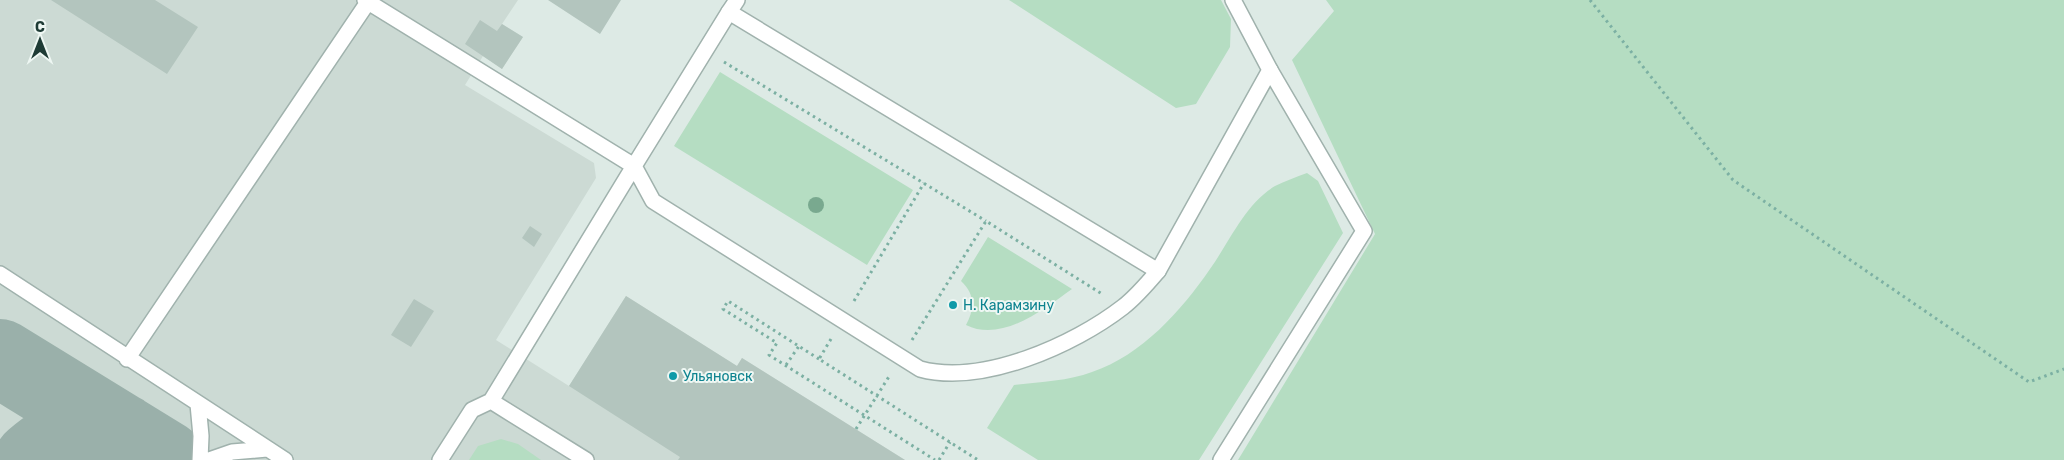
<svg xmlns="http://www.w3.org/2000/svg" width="2064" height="460" font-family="Rubik,sans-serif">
	<rect width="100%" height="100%" fill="#ddeae5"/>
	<path fill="#ccdad4" d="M0,0h518l-16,24 21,13 -21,32 -19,-13 -18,29 129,78 2,15 -100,162 73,46 57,-90 111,70 5,-8 163,102h-905z"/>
	<path fill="#b5ddc2" d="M1009,0h212l10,19 -1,28 -34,57 -20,4z
		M1326,0h738v460h-826l137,-226 -83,-174 42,-49z
		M720,72l193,118 -46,75 -193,-119z
		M1307,173l11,8 25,52 -144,227h-161l-51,-32 27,-43c26,-3 54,-4 78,-13 50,-17 89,-61 118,-103 20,-28 35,-65 65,-83 10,-5 21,-9 32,-13z
		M988,237l84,52c-28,20 -70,54 -106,36 9,-17 9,-31 -5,-44z
		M501,439l17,5 23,16h-72l9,-14z"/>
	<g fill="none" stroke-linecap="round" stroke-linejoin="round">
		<path stroke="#9ab0aa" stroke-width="78" d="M0,358l166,102
			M33,460c34,-28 44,-28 88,-28"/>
	</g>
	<path fill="#b3c5be" d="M51,0h104l43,27 -31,47z
		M548,0h73l-21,34z
		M480,20l17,11 5,-7 21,13 -21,32 -37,-25z
		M530,226l12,8 -8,13 -12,-9z
		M626,296l111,70 5,-8 163,102h-227l2,-3 -111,-71z
		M414,299l20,12 -23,36 -20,-12z"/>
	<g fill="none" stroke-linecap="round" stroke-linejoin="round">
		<g stroke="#a0b2ad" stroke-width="18">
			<path id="service" d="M365,0l269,166 -143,235 95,59
				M729,12l-95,154 19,35 267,168c62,17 154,-24 203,-62 13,-10 24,-23 35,-36
				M0,274l285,186
				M127,359l241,-357
				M198,404l3,32 -1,24
				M209,460l23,-8 35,-3
				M440,460l32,-50 19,-9
				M1221,460l143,-229 -94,-161"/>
		</g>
		<g stroke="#a0b2ad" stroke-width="18">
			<path id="minor" d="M737,0l-8,12 429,259 112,-201 -37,-70"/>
		</g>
		<path stroke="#7cb0a3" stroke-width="3" stroke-dasharray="2.5 4" stroke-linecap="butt" d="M1590,0l143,180 296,202 35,-13
			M724,62l262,159
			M854,301l70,-118
			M831,339l-12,20 159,101
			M912,340l74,-119 116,73
			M819,359l-91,-58 -5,8 54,34 -8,12 166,105
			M786,365l13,-19
			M856,429l34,-54
			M939,460l11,-18"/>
		<use href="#service" stroke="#fff" stroke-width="15"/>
		<use href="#minor" stroke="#fff" stroke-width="15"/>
	</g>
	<circle fill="#79a98f" cx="816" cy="205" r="8"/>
	<g fill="#0f9aa8" stroke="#eef7f3" stroke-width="2">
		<circle cx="953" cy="305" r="5"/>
		<circle cx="673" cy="376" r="5"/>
	</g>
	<g text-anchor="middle" stroke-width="4" stroke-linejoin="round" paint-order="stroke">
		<g font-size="14" fill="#0d838f" stroke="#eef7f3" text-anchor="start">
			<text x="963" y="310">Н. Карамзину</text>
			<text x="683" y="381">Ульяновск</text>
		</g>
	</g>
	<g transform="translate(40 40)" stroke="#eef7f3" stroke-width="4" paint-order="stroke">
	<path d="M0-4L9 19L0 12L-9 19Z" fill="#1e3b35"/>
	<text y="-8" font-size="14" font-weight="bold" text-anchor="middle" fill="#1e3b35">С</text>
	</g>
</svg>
